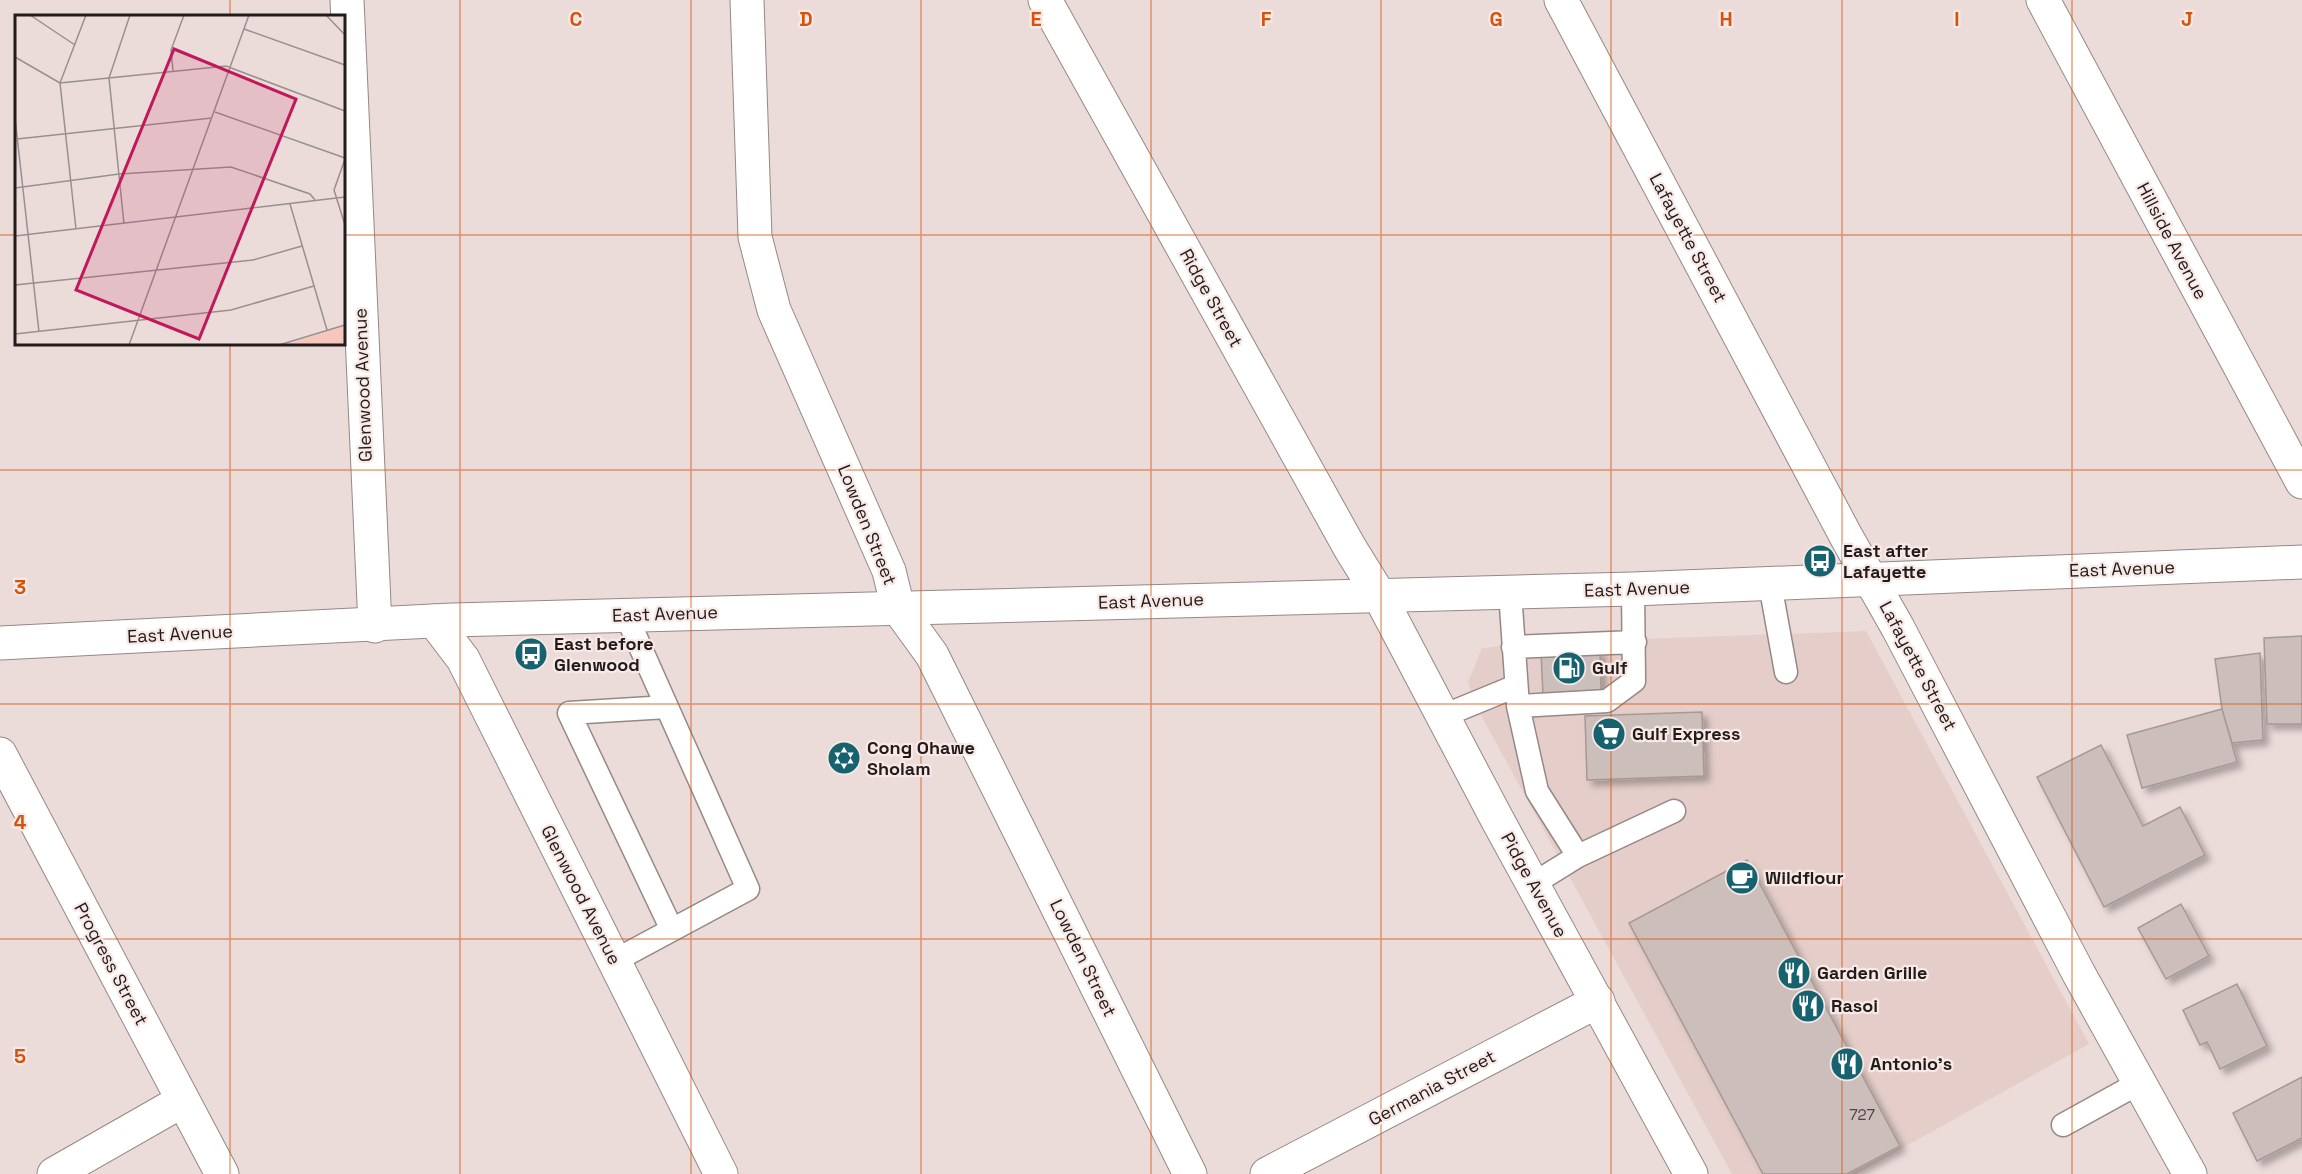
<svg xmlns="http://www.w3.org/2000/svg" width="2302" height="1174" font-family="'Space Grotesk',sans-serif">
	<defs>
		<filter id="shadow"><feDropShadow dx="5.5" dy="5.5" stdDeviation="3" flood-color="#0004"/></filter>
	</defs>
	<rect width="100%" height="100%" fill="#ebdcd9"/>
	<path fill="#e5cec9" d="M1866,631l223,413 -233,130h-124l-255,-466 -9,-26 14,-34 51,-5z"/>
	<path fill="#ccbebb" stroke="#a69895" stroke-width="1.5" filter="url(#shadow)" d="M2302,636v88h-35l-3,-86z
		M1600,649l1,43 -58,3 -2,-43z
		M2260,653l3,87 -31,3 -10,-34 -7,-50z
		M2222,709l15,53 -95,26 -15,-53z
		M1702,712l2,64 -117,4 -2,-64z
		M2101,745l42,81 37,-19 25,48 -101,52 -67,-130z
		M1747,860l153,286 -53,28h-84l-134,-251z
		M2181,904l28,52 -43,23 -28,-51z
		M2237,984l30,62 -47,23 -13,-27 -7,3 -17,-35z
		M2302,1077v61l-45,23 -24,-48z"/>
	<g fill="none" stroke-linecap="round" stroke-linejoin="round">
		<g stroke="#958885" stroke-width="25">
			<path id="service" d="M1770,584l16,88
				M1510,592l8,114 89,-5 27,-20 -1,-92
				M1513,647l122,-5
				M1518,706l19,85 41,65
				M667,707l-98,6 103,217
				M1443,716l73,-30
				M1533,884l45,-28 96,-45
				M614,961l134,-72 -122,-274
				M2063,1125l76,-42"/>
		</g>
		<g stroke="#958885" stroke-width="35">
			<path id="minor" d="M347,0l28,626
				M747,0l8,237 19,73 115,261 9,37 34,47 258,519
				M1561,0l286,538 51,90 181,346 111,200
				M2043,0l259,482
				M434,621l29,38 258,515
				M0,754l222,420
				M54,1174l128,-73
				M1267,1174l331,-173"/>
		</g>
		<g stroke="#958885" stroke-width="35">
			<path id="tertiary" d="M1045,0l305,548 29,47 118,224 194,355"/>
		</g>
		<g stroke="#958885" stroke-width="35">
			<path id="secondary" d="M0,643l452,-23 1181,-31 669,-27"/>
		</g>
		<use href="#service" stroke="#fff" stroke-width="22"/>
		<use href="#minor" stroke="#fff" stroke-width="33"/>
		<use href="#tertiary" stroke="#fff" stroke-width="33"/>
		<use href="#secondary" stroke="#fff" stroke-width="33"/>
	</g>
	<path fill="none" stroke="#d4530e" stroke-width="1.5" stroke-opacity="0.55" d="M230,0v16M460,0v1174M691,0v1174M921,0v1174M1151,0v1174M1381,0v1174M1611,0v1174M1842,0v1174M2072,0v1174M0,235h16M344,235h1958M230,344v830M0,470h2302M0,704h2302M0,939h2302"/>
	<defs>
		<g id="bus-disc" transform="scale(1.725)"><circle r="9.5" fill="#16626e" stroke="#f8e9e6"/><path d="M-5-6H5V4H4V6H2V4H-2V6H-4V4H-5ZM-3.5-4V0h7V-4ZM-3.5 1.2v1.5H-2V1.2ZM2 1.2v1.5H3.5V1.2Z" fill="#fff"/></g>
		<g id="fuel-disc" transform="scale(1.725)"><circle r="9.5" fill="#16626e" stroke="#f8e9e6"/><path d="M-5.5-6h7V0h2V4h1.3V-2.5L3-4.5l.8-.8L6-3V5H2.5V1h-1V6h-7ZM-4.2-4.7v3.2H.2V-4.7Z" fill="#fff"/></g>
		<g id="supermarket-disc" transform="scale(1.725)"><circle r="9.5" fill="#16626e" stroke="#f8e9e6"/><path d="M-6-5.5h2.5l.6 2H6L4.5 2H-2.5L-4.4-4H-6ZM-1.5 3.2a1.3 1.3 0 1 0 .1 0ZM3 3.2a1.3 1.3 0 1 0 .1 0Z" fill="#fff"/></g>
		<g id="synagogue-disc" transform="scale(1.725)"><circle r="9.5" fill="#16626e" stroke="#f8e9e6"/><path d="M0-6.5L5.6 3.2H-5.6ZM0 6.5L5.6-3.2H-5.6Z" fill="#fff"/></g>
		<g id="cafe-disc" transform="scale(1.725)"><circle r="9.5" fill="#16626e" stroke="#f8e9e6"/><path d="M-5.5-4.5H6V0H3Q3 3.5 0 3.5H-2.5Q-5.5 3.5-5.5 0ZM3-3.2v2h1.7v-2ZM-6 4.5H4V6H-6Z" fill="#fff"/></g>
		<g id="restaurant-disc" transform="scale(1.725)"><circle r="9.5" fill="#16626e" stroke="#f8e9e6"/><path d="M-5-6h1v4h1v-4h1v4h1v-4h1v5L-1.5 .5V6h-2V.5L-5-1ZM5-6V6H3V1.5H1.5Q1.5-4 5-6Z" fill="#fff"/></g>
	</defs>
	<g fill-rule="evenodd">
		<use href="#bus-disc" x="1820" y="561"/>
		<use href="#bus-disc" x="531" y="654"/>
		<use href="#fuel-disc" x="1569" y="668"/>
		<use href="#supermarket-disc" x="1609" y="734"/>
		<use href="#synagogue-disc" x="844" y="758"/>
		<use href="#cafe-disc" x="1742" y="878"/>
		<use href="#restaurant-disc" x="1794" y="973"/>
		<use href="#restaurant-disc" x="1808" y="1006"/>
		<use href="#restaurant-disc" x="1847" y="1064"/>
	</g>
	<g text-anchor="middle" stroke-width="4.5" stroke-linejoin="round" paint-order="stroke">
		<g font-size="15" fill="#4c4443">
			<text x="1862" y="1120">727</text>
		</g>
		<g font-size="18" fill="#211c1b" stroke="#f8e9e6">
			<text transform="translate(1688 238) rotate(62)" y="6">Lafayette Street</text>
			<text transform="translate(2172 241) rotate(62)" y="6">Hillside Avenue</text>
			<text transform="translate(1211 298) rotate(61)" y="6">Ridge Street</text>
			<text transform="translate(363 385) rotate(-92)" y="6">Glenwood Avenue</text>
			<text transform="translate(867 525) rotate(68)" y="6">Lowden Street</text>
			<text transform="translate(2122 569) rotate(-2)" y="6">East Avenue</text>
			<text transform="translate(1637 589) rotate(-2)" y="6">East Avenue</text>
			<text transform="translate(1151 601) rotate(-2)" y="6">East Avenue</text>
			<text transform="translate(665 614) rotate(-2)" y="6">East Avenue</text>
			<text transform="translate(180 634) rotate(-3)" y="6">East Avenue</text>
			<text transform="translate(1918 666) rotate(62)" y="6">Lafayette Street</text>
			<text transform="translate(1534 885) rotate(61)" y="6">Pidge Avenue</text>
			<text transform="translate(581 895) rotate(63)" y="6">Glenwood Avenue</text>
			<text transform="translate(1083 958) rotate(64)" y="6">Lowden Street</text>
			<text transform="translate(111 964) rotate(62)" y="6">Progress Street</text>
			<text transform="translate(1432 1088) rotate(-28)" y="6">Germania Street</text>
		</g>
		<g font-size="18" font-weight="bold" fill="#211c1b" stroke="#f8e9e6" text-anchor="start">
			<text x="1843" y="557">East after<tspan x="1843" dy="21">Lafayette</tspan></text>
			<text x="554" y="650">East before<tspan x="554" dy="21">Glenwood</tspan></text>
			<text x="1592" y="674">Gulf</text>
			<text x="1632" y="740">Gulf Express</text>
			<text x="867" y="754">Cong Ohawe<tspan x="867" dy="21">Sholam</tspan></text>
			<text x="1765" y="884">Wildflour</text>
			<text x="1817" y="979">Garden Grille</text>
			<text x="1831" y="1012">Rasoi</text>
			<text x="1870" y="1070">Antonio's</text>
		</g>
	</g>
	<g transform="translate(15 15)">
		<rect width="330" height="330" fill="#ebdcd9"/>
		<path d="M330,311v19h-61z" fill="#f6c5bb"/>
		<path fill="none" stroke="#9a8f8d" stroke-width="1.5" d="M15,0l45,30M311,0l19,20M229,14l101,36M0,42l45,26M158,56l-2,-21 13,-35M45,68l166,-17 119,45M200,97l130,46M0,103l24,214M2,124l195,-21M330,144l-11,31 11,35M0,173l104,-14 112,-7 79,27 5,6M275,189l37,126M109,209l-15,-146 21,-63M61,214l-16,-146 26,-68M0,221l330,-39M0,270l238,-25 49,-14M0,319l216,-24 83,-24M114,330l120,-330M264,330l66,-20"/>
		<path fill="#c2185b" fill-opacity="0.15" stroke="#c2185b" stroke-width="3" d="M159,34l122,50 -97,240 -123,-49z"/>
		<rect width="330" height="330" fill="none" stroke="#211c1b" stroke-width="3"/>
	</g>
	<g font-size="20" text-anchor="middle" font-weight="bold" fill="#d4530e" stroke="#f8e9e6" stroke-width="4.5" stroke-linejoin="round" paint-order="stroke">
		<text x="576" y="26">C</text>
		<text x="806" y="26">D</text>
		<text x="1036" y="26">E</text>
		<text x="1266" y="26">F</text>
		<text x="1496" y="26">G</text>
		<text x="1726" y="26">H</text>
		<text x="1957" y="26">I</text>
		<text x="2187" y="26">J</text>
		<text x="20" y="594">3</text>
		<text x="20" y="829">4</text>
		<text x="20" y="1063">5</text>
	</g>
</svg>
